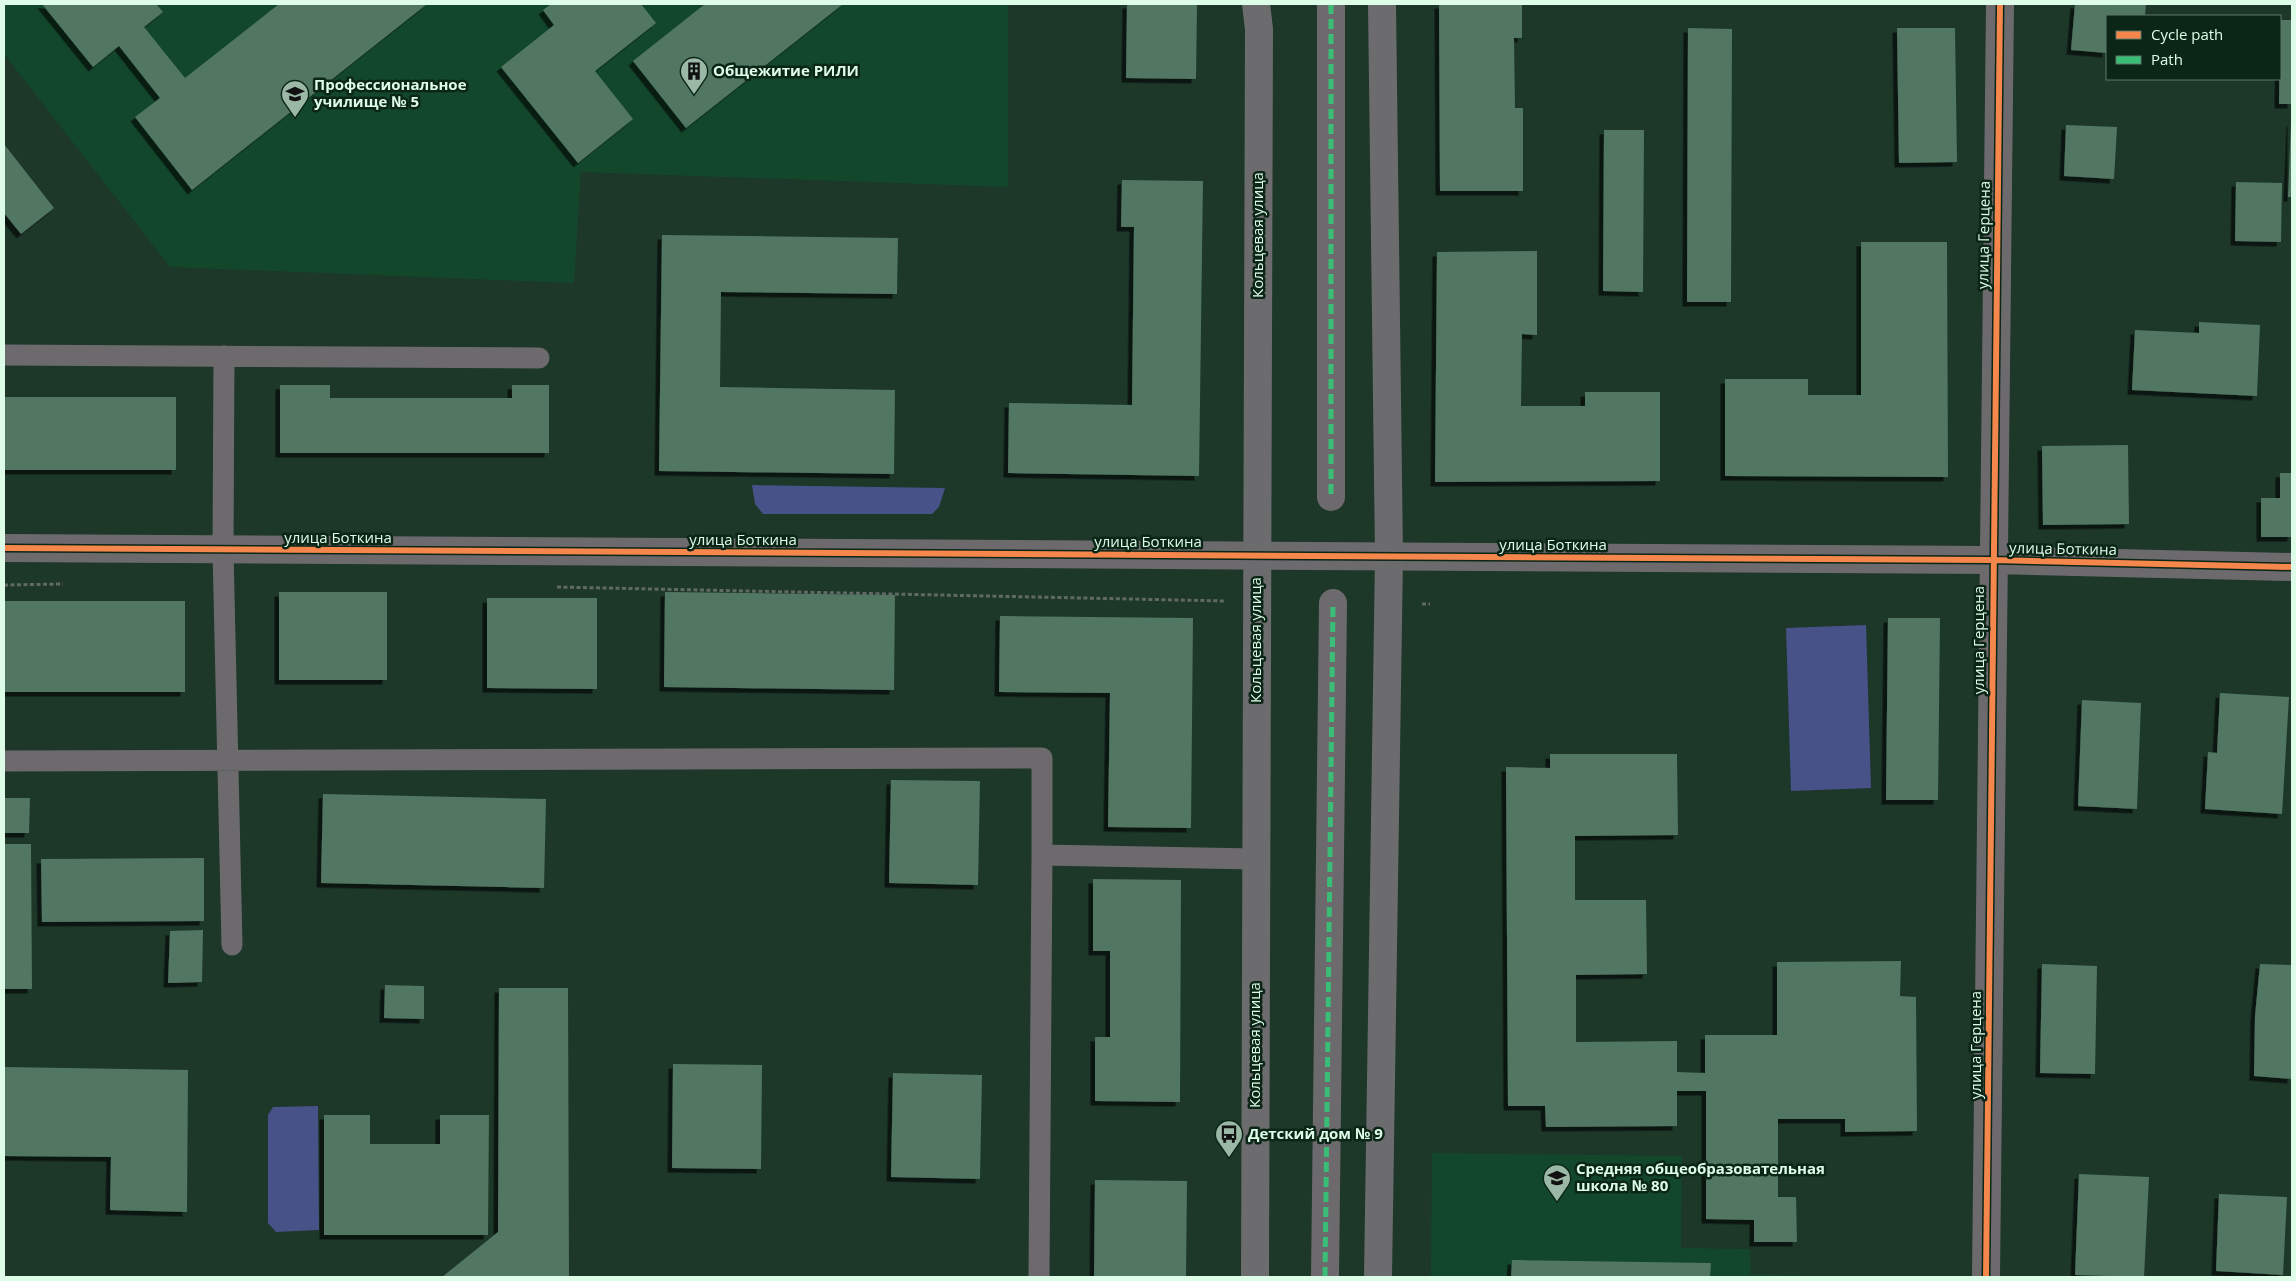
<svg xmlns="http://www.w3.org/2000/svg" width="2296" height="1281" font-family="'Open Sans',sans-serif">
	<defs>
		<filter id="shadow"><feDropShadow dx="-4.5" dy="4.5" stdDeviation="0" flood-color="#0009"/></filter>
	</defs>
	<rect width="100%" height="100%" fill="#1d3729"/>
	<path fill="#13472c" d="M4,4h1004v183l-427,-15 -7,111 -404,-16 -166,-213z
		M1432,1153l250,3 -1,92 69,1 1,26 185,2h-505z"/>
	<path fill="#475288" d="M752,485l193,3 -6,19 -7,7h-169l-8,-10z
		M1866,625l5,163 -80,3 -5,-163z
		M318,1106l1,124 -43,2 -8,-9v-108l5,-8z"/>
	<path fill="#517662" filter="url(#shadow)" d="M42,4h114l7,8 -19,15 41,51 94,-74h148l-235,186 -57,-73 25,-19 -41,-52 -26,21z
		M551,4h90l15,19 -61,48 38,48 -55,44 -77,-96 53,-42 -11,-15z
		M705,4h138l-157,124 -53,-67z
		M1127,4h70l-1,75 -70,-1z
		M1439,4h83v34h-8l1,70h8v83h-83z
		M2075,4h71l-1,12h-38v37l-36,-3z
		M2280,20h12v84h-13z
		M1688,28l44,1 -1,273h-44z
		M1897,28h58l2,134 -58,1z
		M2291,122h1v75h-4z
		M2066,125l51,2 -3,52 -50,-3z
		M1604,130h40l-1,162 -40,-1z
		M4,144l50,64 -33,26 -17,-21z
		M1122,180l81,1 -4,295 -191,-3 1,-70 123,2 2,-178h-13z
		M2236,182l46,1 -1,59 -46,-1z
		M662,235l236,3 -1,56 -176,-2 -1,95 175,3 -1,84 -235,-3z
		M1861,242h86l1,235 -223,-1v-97h83v16h53z
		M1537,251v84l-15,-1 -1,72h64v-14h75v89l-225,1 2,-230z
		M2199,322l61,3 -3,71 -125,-6 3,-60 64,3z
		M280,385h50v13h182v-13h37v68h-269z
		M4,397h172v73h-172z
		M2128,445l1,79 -86,1 -1,-79z
		M2280,473h12v64h-31v-39h19z
		M279,592h108v88h-108z
		M665,592l230,3 -1,95 -230,-3z
		M487,598h110v91l-110,-1z
		M4,601h181v91h-181z
		M1000,616l193,2 -2,210 -83,-1 2,-134 -111,-1z
		M1888,618h52l-2,182h-52z
		M2220,693l69,4 -7,117 -77,-5 3,-57 9,1z
		M2082,700l59,3 -4,106 -59,-3z
		M1550,754h127l1,81 -103,1v64h71l1,74 -71,1v67l101,-1v31l28,1v-38h72v-73l124,-1 -1,35 16,1 1,134 -72,1v-13h-67v78h18l1,45h-43v-22l-48,-1v-128h-29v35l-131,1 -1,-21h-37l-2,-339 44,1z
		M891,780l89,1 -2,104 -89,-2z
		M323,794l223,5 -2,89 -223,-5z
		M4,798h26l-1,35h-25z
		M4,844h27l1,145h-28z
		M204,858v63l-162,1 -1,-63z
		M1093,879l88,1 -1,222 -85,-1v-64h15v-86h-17z
		M203,930l-1,52 -34,1 2,-52z
		M2042,964l55,2 -2,108 -55,-1z
		M2260,964l32,1v114l-38,-3 1,-60z
		M385,985l39,1v33l-40,-1z
		M499,988h69l1,289h-127l56,-45z
		M673,1064l89,1 -1,104 -89,-1z
		M4,1067l184,3 -1,142 -77,-2 1,-53 -107,-1z
		M893,1073l89,2 -2,104 -89,-2z
		M324,1115h46v29h70v-29h49l-1,120h-164z
		M2079,1174l70,3 -5,100 -69,-2z
		M1095,1180l92,1 -1,96h-92z
		M2219,1194l68,3 -4,78 -67,-4z
		M1512,1260l199,3 -1,14h-199z"/>
	<g fill="none" stroke-linecap="round" stroke-linejoin="round">
		<path stroke="#616965" stroke-width="3" stroke-dasharray="4 2.5" stroke-linecap="butt" d="M4,585l59,-1
			M557,587l668,14
			M1422,604h8"/>
		<path stroke="#6d6a6d" stroke-width="21" d="M4,355l535,3
			M224,356l-1,194 9,395
			M4,761l1038,-3v97l213,4
			M1039,1277l3,-422"/>
		<path stroke="#6d6a6d" stroke-width="28" d="M1331,4v493
			M1325,1277l8,-674"/>
		<path stroke="#6d6a6d" stroke-width="28" d="M4,548l1988,12 300,7
			M1986,1277l14,-1273"/>
		<path stroke="#6c6b6d" stroke-width="28" d="M1255,1277l4,-1248 -3,-25
			M1378,1277l11,-721 -7,-552"/>
		<path stroke="#3abd76" stroke-width="5" stroke-dasharray="10 5" stroke-linecap="butt" d="M1331,4v493
			M1325,1277l8,-674"/>
		<g stroke="#0b2516" stroke-width="9">
			<path id="cycleway" d="M4,548l1988,12 300,7
				M1986,1277l14,-1273"/>
		</g>
		<use href="#cycleway" stroke="#f5874c" stroke-width="6"/>
	</g>
	<defs>
		<g id="building-pin" transform="scale(1.4375)"><path d="M0 17L-7.5 6A9.5 9.5 0 1 1 7.5 6Z" fill="#9ab8a5" stroke="#0b2516"/><path d="M-4-6H4V6H1V3H-1V6H-4ZM-2.5-4.3h1.7v1.8h-1.7ZM.8-4.3h1.7v1.8H.8ZM-2.5-1h1.7V.8h-1.7ZM.8-1h1.7V.8H.8Z" fill="#111"/></g>
		<g id="university-pin" transform="scale(1.4375)"><path d="M0 17L-7.5 6A9.5 9.5 0 1 1 7.5 6Z" fill="#9ab8a5" stroke="#0b2516"/><path d="M0-5L7-2L0 1L-7-2ZM-4 1L0 2.5L4 1V4Q0 6-4 4Z" fill="#111"/></g>
		<g id="bus-pin" transform="scale(1.4375)"><path d="M0 17L-7.5 6A9.5 9.5 0 1 1 7.5 6Z" fill="#9ab8a5" stroke="#0b2516"/><path d="M-5-6H5V4H4V6H2V4H-2V6H-4V4H-5ZM-3.5-4V0h7V-4ZM-3.5 1.2v1.5H-2V1.2ZM2 1.2v1.5H3.5V1.2Z" fill="#111"/></g>
		<g id="school-pin" transform="scale(1.4375)"><path d="M0 17L-7.5 6A9.5 9.5 0 1 1 7.5 6Z" fill="#9ab8a5" stroke="#0b2516"/><path d="M0-5L7-2L0 1L-7-2ZM-4 1L0 2.5L4 1V4Q0 6-4 4Z" fill="#111"/></g>
	</defs>
	<g fill-rule="evenodd">
		<use href="#building-pin" x="694" y="71"/>
		<use href="#university-pin" x="295" y="94"/>
		<use href="#bus-pin" x="1229" y="1134"/>
		<use href="#school-pin" x="1557" y="1178"/>
	</g>
	<g text-anchor="middle" stroke-width="5" stroke-linejoin="round" paint-order="stroke">
		<g font-size="15" font-weight="bold" fill="#ddfde8" stroke="#0b2516" text-anchor="start">
			<text x="713" y="76">Общежитие РИЛИ</text>
			<text x="314" y="90">Профессиональное<tspan x="314" dy="17">училище № 5</tspan></text>
			<text x="1248" y="1139">Детский дом № 9</text>
			<text x="1576" y="1174">Средняя общеобразовательная<tspan x="1576" dy="17">школа № 80</tspan></text>
		</g>
		<g font-size="15" fill="#ddfde8" stroke="#0b2516">
			<text transform="translate(1258 235) rotate(-90)" y="5">Кольцевая улица</text>
			<text transform="translate(1984 235) rotate(-89)" y="5">улица Герцена</text>
			<text x="338" y="543">улица Боткина</text>
			<text x="743" y="545">улица Боткина</text>
			<text x="1148" y="547">улица Боткина</text>
			<text x="1553" y="550">улица Боткина</text>
			<text transform="translate(2063 549) rotate(1)" y="5">улица Боткина</text>
			<text transform="translate(1256 640) rotate(-90)" y="5">Кольцевая улица</text>
			<text transform="translate(1979 640) rotate(-90)" y="5">улица Герцена</text>
			<text transform="translate(1255 1045) rotate(-90)" y="5">Кольцевая улица</text>
			<text transform="translate(1976 1045) rotate(-90)" y="5">улица Герцена</text>
		</g>
	</g>
	<rect width="2296" height="1281" fill="none" stroke="#ddfde8" stroke-width="10"/>
	<rect x="2106" y="15" width="175" height="65" fill="#0b2516" stroke="#5f7b6a"/>
	<rect x="2116" y="31" width="25" height="8" fill="#f5874c" stroke="#5f7b6a"/>
	<text x="2151" y="40" font-size="15" fill="#ddfde8">Cycle path</text>
	<rect x="2116" y="56" width="25" height="8" fill="#3abd76" stroke="#5f7b6a"/>
	<text x="2151" y="65" font-size="15" fill="#ddfde8">Path</text>
</svg>
